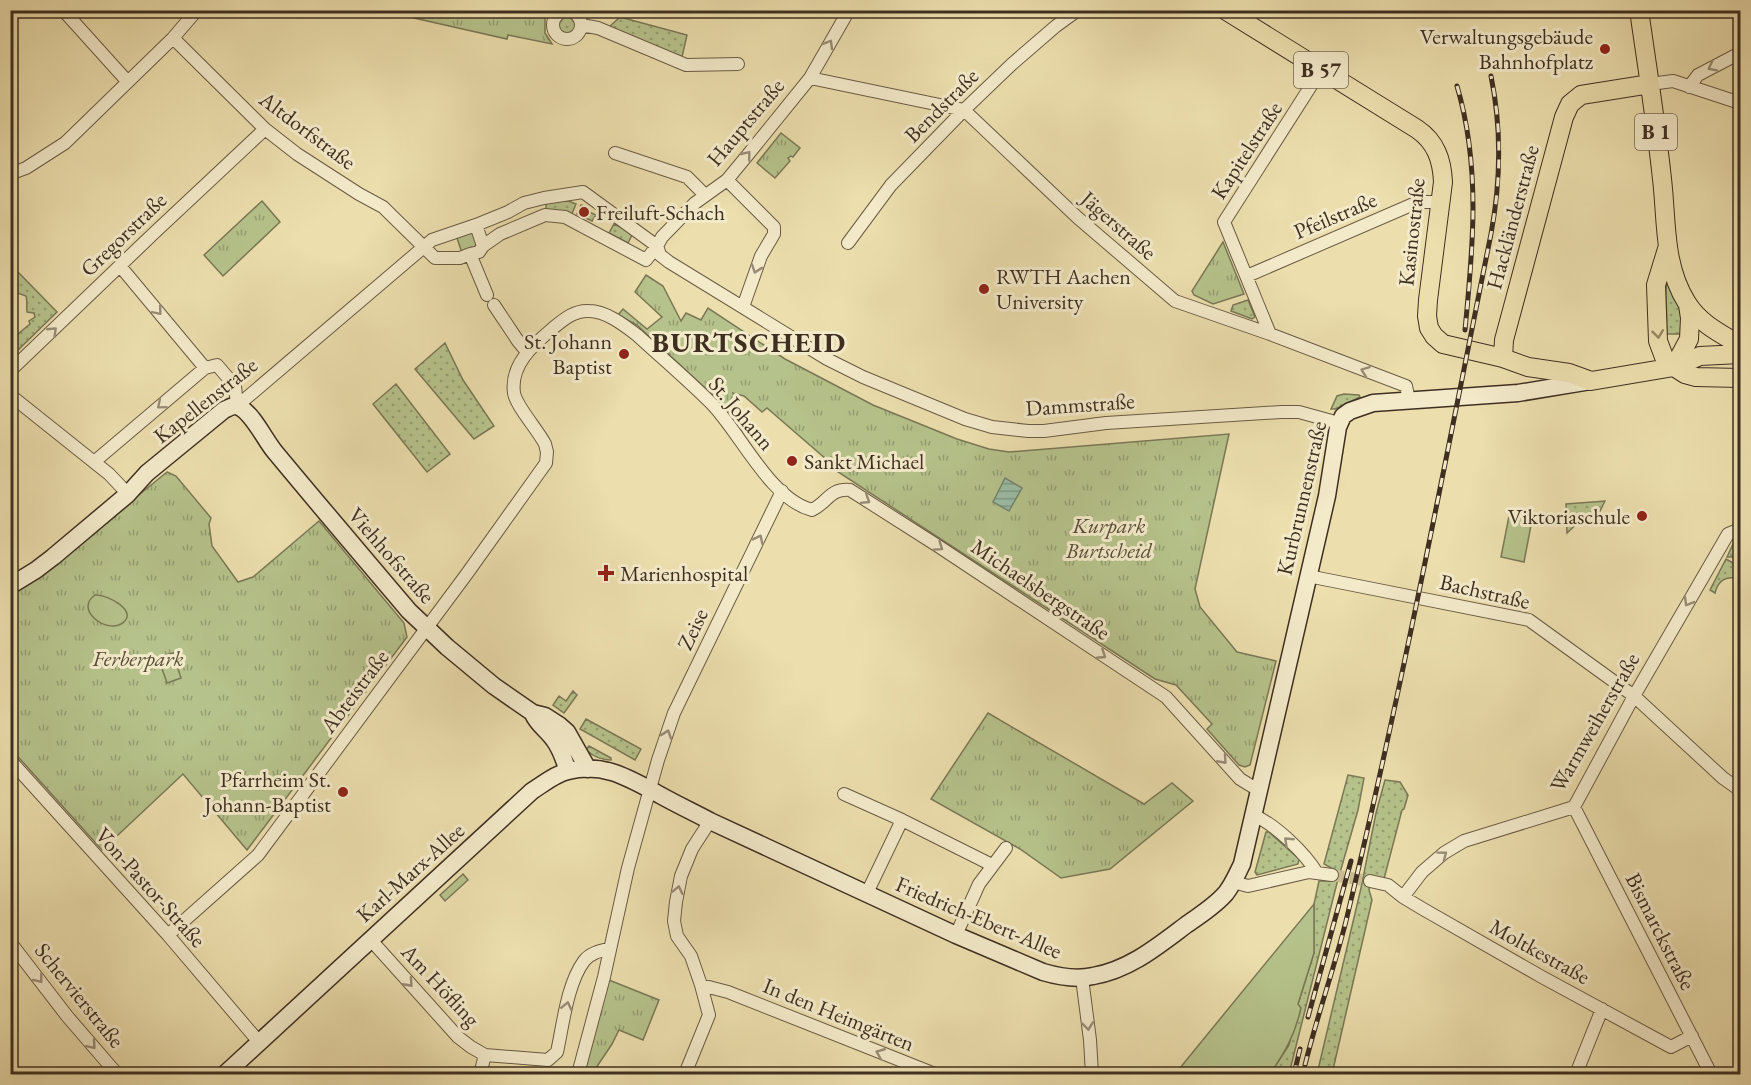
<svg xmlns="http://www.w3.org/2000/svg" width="1751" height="1085" font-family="'EB Garamond',serif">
	<defs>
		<pattern id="grass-dots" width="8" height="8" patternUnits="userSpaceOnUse" patternTransform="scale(1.5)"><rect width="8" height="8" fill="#b6c28b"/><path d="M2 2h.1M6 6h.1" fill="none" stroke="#959e71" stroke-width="1.8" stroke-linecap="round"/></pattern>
		<pattern id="park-tufts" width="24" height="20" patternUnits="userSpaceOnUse" patternTransform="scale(1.5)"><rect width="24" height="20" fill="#b6c28b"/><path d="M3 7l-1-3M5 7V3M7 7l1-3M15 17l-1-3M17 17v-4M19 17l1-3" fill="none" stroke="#959e71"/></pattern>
		<pattern id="water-rules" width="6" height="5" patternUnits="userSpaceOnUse" patternTransform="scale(1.5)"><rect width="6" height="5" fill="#9abda5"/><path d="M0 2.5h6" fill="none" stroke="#7f9a86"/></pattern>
	</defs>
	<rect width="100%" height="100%" fill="#ecdead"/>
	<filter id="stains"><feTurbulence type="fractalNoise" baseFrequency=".00333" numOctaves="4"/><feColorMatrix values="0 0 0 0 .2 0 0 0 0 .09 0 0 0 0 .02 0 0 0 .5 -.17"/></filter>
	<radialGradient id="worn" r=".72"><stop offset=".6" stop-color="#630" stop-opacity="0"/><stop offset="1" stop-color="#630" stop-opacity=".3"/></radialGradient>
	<path fill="url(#grass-dots)" stroke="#7a7856" stroke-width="1.5" d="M557 24a10 10 0 1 1 20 0a10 10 0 1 1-20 0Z
		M620,17l67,18 -5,22 -73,-30z
		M568,201l8,3 -5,12 -25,-4v-10z
		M614,224l19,9 -5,10 -19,-10z
		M19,273l38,39 -46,45v-19l6,1 1,-5 12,-10 -1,-3 6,-4 -1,-4 -7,-1c-1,-6 1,-9 -1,-16l-8,-3 -4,4 -3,-4v-18z
		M1667,278l12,24 5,32h-17l-1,-43z
		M1248,300l7,17 -3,2 -21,-8 2,-6z
		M445,343l18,37 31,46 -20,13 -59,-70z
		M396,384l54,70 -23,18 -54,-68z
		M1344,394l15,1 1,2 -25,12h-4l6,-13z
		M1605,501l-5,10 -12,2 -21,20 -1,-29z
		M1735,540c7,5 6,12 5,19l-4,-2h-9z
		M1726,559l14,8 -1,12c-12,-4 -21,1 -24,14l-5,-3z
		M573,691l4,4 -13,18 -11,-8 6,-9 7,5z
		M586,719l55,30 -6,11 -55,-31z
		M589,746l22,12v2c-10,0 -17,-3 -25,-10z
		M1348,775l16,3 -6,32 -21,73 -48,191h-19l19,-29 9,-41 16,-51v-49l5,-23h12l2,-12 -9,-5z
		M1385,780l15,2 8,13 -4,14 -2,1 -18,69h-13l-2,11 3,10 -40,174h-15l44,-186 15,-75z
		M1266,832h3l30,27 -1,5 -41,11 -2,-3z"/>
	<path fill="url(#park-tufts)" stroke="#7a7856" stroke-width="1.5" d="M420,11h116l-1,3 10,2v17l7,11 -44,-9 -1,4 -93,-21z
		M781,133l19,15 -7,9 -2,-1 -3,2 2,3 -15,17 -18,-15z
		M262,201l18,21 -57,54 -19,-21z
		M473,230l6,18 -17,5 -6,-18z
		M1223,242l21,52 -31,10 -19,-9 -2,-4z
		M646,275l17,11 18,35 5,-8 15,7 7,-12 77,51 88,46 84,34 32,10 20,3 220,-18 -34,155 5,18 37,45 39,9 -26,104 -5,2 -6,-2 -32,-36 5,-5 -36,-39 -21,-6 -326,-213 -2,-6 -60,-52 -5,4 -18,-16 -11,-3 11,46 -16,-28 -12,-13 -79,-73 -19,-10 5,-6 24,20 15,-12 -27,-25z
		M167,472l9,4 35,42 -2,6 3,22 26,36 15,-5 66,-56 85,102 3,14 -160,213 -64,-76 -81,76 -91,-101 -1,-155 22,-12z
		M988,713l156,91 28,-21 21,18 -83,68 -49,9 -41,-29 -89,-50z
		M609,980l50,20 -16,40 -24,-10 -7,14 -20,30h-10z"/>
	<path fill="#b6c28b" stroke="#7a7856" stroke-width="1.5" d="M581,205l7,3 -1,3 9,4 -4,6 -15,-7z
		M1509,516l23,4 -8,42 -23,-5z
		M95,595c12,-1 46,17 26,29 -15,9 -47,-14 -26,-29z
		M173,653l8,25 -14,5 -9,-26z
		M463,874l5,6 -23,21 -5,-6z
		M1314,904v49l-16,51 3,4c-6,27 -16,44 -31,66h-95z"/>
	<path fill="url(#water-rules)" stroke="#768470" stroke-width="1.5" d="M1005,478l17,10 -13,23 -16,-9z"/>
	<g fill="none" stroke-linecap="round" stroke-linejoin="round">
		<path stroke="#c9bb91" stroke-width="12" stroke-dasharray="12 6" stroke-linecap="butt" d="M1332,875l38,6"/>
		<g stroke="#6a5b44" stroke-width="14">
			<path id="street" d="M63,10l64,71
				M553 25a14 14 0 1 1 28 0a14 14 0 1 1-28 0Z
				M581,25l17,3 88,37 52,-1
				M173,38l92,91 32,25 62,40 24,13 52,51h25l10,-4
				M810,78l154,32
				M1650,84l23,-3 67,22
				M1689,87l9,-12 42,-22
				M964,110l114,108 97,83 95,33 136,52 3,14
				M615,153l72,24 18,18
				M10,174l16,-6 39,-25 108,-105 24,-28
				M727,180l47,47v7l-13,22 -18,51
				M476,225l7,21 -4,6 -9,2 17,41
				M848,243l43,-58 73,-75 48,-46 44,-38 22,-16
				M483,246l17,-12 45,-19 20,2 81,43 11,-14 5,-9 33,-34 32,-23 19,-23 64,-79 39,-68
				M120,266l85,102
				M1247,276l171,-74h23
				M494,305l24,36 9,11
				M1270,334l-46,-112 97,-152
				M10,371l143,-137 112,-105
				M10,395l99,79 19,20
				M237,406l195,-166 44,-15 32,-13 16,-9 20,-5 39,-6 74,54 3,9 9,7 158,97 36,18 102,42 27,8 36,4h16l62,-8 175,-11h18l40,11
				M94,462l111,-94 12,-3 18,21 2,20
				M1308,576l221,44 105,76 89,82 17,12
				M10,760l158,175 91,107
				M844,794l58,26 90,45
				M1574,807l137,267
				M1253,815c22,9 52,38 64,58
				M1370,881l18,4 15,12 20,12 119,68 129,70 21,-11
				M1233,882l15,4 61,-14 23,3
				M867,893l35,-73
				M1403,897l19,-25 22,-19 20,-12 110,-34 60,-111 94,-162 12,-5
				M168,935l90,-80 208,-280 80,-112 1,-11 -2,-8c-7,-14 -29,-38 -31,-51 -4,-28 19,-48 38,-64 11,-9 22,-19 37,-18 17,0 35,14 48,24 25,23 51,45 75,69 29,30 58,95 100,106 16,-8 18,-22 38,-20l88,56 228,151 74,82 18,11
				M956,935l23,-51 27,-36
				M370,939l88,98 13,10 14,8 63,5 9,-8c6,-27 10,-68 27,-91 6,-8 16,-10 25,-12
				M10,942l57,74 50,58
				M1082,978l8,62 2,34
				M701,985l27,7 207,82
				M480,1074l5,-19
				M578,1074l26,-97 24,-109 30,-108 16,-47 108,-222
				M685,1074l24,-59 -8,-30 -10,-29 -14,-20 -3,-15 2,-19 5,-26 11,-27 18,-28
				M1576,1074l26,-65"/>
		</g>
		<g stroke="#3f2f21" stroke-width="19">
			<path id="secondary" d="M10,586l26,-16 17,-13 75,-63 19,-21 77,-63c6,-3 11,-6 17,-2 13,8 24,32 34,44 44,53 89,106 134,159l38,36 47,39 39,27 12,3 14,9 8,7 21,37
				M533,714c5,11 14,16 21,26 7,9 10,20 14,31
				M225,1074l307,-283c11,-7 23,-17 36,-20 37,-9 62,8 92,24 16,9 33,17 50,26l246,114 87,37c17,5 33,8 50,4 36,-6 65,-30 93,-51 14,-10 29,-19 40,-32 7,-9 11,-19 16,-29l85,-368 11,-69 5,-11 7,-5 23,-8 145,-10 73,-12"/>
		</g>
		<g stroke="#3f2f21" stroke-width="20">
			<path id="primary" d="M1225,10l192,119c19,13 25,31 26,53l-15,118 -1,16 2,12 5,8 9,8 60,14 25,9 41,6 22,8 83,-14 26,-11 40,-2
				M1639,10c8,56 17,112 23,169 5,42 1,86 25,124 12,20 34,31 53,42
				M1667,249l-11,36 2,56 6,16 10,10 11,7 11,3 44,1
				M1503,358l1,-18 60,-223 6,-13 11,-9 69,-11
				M1674,367l15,-28 1,-21 -2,-13"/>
		</g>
		<use href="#street" stroke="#f3eaca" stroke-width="12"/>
		<use href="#secondary" stroke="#f3eaca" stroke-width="16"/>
		<use href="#primary" stroke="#ecdead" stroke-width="18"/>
		<g stroke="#3f2f21" stroke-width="5">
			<path id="rail" d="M1457,86c24,81 16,162 8,244
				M1308,1017l43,-156
				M1305,1065c12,-49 29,-96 41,-144 55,-228 99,-458 145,-687 10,-54 11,-104 0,-158
				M1294,1074l6,-25"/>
		</g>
		<use href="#rail" stroke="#f3eaca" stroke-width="3" stroke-dasharray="9" stroke-linecap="butt"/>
	</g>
	<defs><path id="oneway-chevron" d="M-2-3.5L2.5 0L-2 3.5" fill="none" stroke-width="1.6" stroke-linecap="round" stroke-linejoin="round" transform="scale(1.5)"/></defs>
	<g stroke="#998c76">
		<use href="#oneway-chevron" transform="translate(829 44) rotate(-60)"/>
		<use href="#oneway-chevron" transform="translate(1712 67) rotate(153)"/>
		<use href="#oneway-chevron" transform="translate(747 155) rotate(-51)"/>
		<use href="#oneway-chevron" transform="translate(756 269) rotate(109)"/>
		<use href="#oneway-chevron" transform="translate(158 311) rotate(50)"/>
		<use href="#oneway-chevron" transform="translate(53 331) rotate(-44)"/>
		<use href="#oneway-chevron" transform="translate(1365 371) rotate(-160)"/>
		<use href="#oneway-chevron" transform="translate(161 405) rotate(140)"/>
		<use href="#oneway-chevron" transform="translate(866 500) rotate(32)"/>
		<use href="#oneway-chevron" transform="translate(759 539) rotate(-64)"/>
		<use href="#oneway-chevron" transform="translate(939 547) rotate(34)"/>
		<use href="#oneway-chevron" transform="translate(1688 602) rotate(120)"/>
		<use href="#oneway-chevron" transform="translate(1102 655) rotate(33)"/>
		<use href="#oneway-chevron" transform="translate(667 734) rotate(-71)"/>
		<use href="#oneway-chevron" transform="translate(1223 760) rotate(48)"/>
		<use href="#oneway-chevron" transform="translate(1288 841) rotate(-137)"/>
		<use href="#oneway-chevron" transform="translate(1443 855) rotate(-37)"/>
		<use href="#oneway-chevron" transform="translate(678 890) rotate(-78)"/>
		<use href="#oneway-chevron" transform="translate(39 979) rotate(52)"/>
		<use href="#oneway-chevron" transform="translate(409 983) rotate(48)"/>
		<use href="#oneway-chevron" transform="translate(567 1006) rotate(-77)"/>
		<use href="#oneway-chevron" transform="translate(1088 1026) rotate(83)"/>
		<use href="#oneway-chevron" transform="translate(92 1045) rotate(49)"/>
		<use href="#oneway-chevron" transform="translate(880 1053) rotate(-158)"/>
	</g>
	<use stroke="#968667" href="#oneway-chevron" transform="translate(1658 334) rotate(83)"/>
	<g fill="#8f2418" stroke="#f3eaca" stroke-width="2">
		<circle cx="1605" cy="49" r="6"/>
		<circle cx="584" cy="212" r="6"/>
		<circle cx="984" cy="289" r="6"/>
		<circle cx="624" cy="354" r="6"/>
		<circle cx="792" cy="461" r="6"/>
		<circle cx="1642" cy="516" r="6"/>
		<path d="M603 564h6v6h6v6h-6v6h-6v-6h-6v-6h6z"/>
		<circle cx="343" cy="792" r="6"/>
	</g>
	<g text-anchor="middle" stroke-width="6" stroke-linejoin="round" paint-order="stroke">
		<g fill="#f3eaca" stroke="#756754" stroke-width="1.5">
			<rect x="1294" y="52" width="54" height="36" rx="4.5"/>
			<rect x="1635" y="114" width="42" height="36" rx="4.5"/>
		</g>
		<g font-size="21" font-weight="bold" fill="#3f2f21">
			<text x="1321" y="77">B 57</text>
			<text x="1656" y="139">B 1</text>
		</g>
		<g font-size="22" fill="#3f2f21" stroke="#f3eaca" text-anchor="end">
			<text x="1593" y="44">Verwaltungsgebäude<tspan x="1593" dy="25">Bahnhofplatz</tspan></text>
			<text x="596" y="220" text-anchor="start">Freiluft-Schach</text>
			<text x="996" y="284" text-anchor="start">RWTH Aachen<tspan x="996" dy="25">University</tspan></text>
			<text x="612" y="349">St. Johann<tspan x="612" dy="25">Baptist</tspan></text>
			<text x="804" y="469" text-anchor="start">Sankt Michael</text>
			<text x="1630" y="524">Viktoriaschule</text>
			<text x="620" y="581" text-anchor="start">Marienhospital</text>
			<text x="331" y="787">Pfarrheim St.<tspan x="331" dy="25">Johann-Baptist</tspan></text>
		</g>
		<g font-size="22" fill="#3f2f21" stroke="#f3eaca">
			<text transform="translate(941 105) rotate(-45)" y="8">Bendstraße</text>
			<text transform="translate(745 122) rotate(-50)" y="8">Hauptstraße</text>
			<text transform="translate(308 130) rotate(37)" y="8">Altdorfstraße</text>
			<text transform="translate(1246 150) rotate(-57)" y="8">Kapitelstraße</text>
			<text transform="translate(1335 215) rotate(-23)" y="8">Pfeilstraße</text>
			<text transform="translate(1512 217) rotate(-75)" y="8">Hackländerstraße</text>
			<text transform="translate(1119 225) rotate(41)" y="8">Jägerstraße</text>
			<text transform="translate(1411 232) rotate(-84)" y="8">Kasinostraße</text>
			<text transform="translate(123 234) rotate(-44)" y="8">Gregorstraße</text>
			<text transform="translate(205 400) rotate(-38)" y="8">Kapellenstraße</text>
			<text transform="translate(1080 404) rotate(-4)" y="8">Dammstraße</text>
			<text transform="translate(742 413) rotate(50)" y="8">St. Johann</text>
			<text transform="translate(1301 498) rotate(-77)" y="8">Kurbrunnenstraße</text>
			<text transform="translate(392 555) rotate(49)" y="8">Viehhofstraße</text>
			<text transform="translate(1041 589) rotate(34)" y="8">Michaelsbergstraße</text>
			<text transform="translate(1485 591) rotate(13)" y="8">Bachstraße</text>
			<text transform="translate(692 629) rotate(-65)" y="8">Zeise</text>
			<text transform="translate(354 691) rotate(-53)" y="8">Abteistraße</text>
			<text transform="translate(1594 722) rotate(-60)" y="8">Warmweiherstraße</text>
			<text transform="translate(410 872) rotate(-42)" y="8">Karl-Marx-Allee</text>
			<text transform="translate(151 887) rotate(48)" y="8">Von-Pastor-Straße</text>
			<text transform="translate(979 917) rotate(23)" y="8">Friedrich-Ebert-Allee</text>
			<text transform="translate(1661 931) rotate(63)" y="8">Bismarckstraße</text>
			<text transform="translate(1540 951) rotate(29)" y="8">Moltkestraße</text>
			<text transform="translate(441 985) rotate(47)" y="8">Am Höfling</text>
			<text transform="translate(80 995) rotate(51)" y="8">Schervierstraße</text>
			<text transform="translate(839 1014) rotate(22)" y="8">In den Heimgärten</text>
		</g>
		<g font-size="22" font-style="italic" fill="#574c36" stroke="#f3eaca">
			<text x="1109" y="533">Kurpark<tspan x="1109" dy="25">Burtscheid</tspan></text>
			<text x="138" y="666">Ferberpark</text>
		</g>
		<g font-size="28" font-weight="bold" letter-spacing="1.5" fill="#3f2f21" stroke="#f3eaca">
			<text x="749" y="352">BURTSCHEID</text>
		</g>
	</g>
	<rect width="1751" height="1085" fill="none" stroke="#ecdead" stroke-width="36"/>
	<rect x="12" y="12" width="1727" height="1061" fill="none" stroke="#3f2f21" stroke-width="3"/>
	<rect x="18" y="18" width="1715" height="1049" fill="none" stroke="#3f2f21" stroke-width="1.5"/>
	<rect width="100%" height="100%" filter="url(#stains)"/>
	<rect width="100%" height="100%" fill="url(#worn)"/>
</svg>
